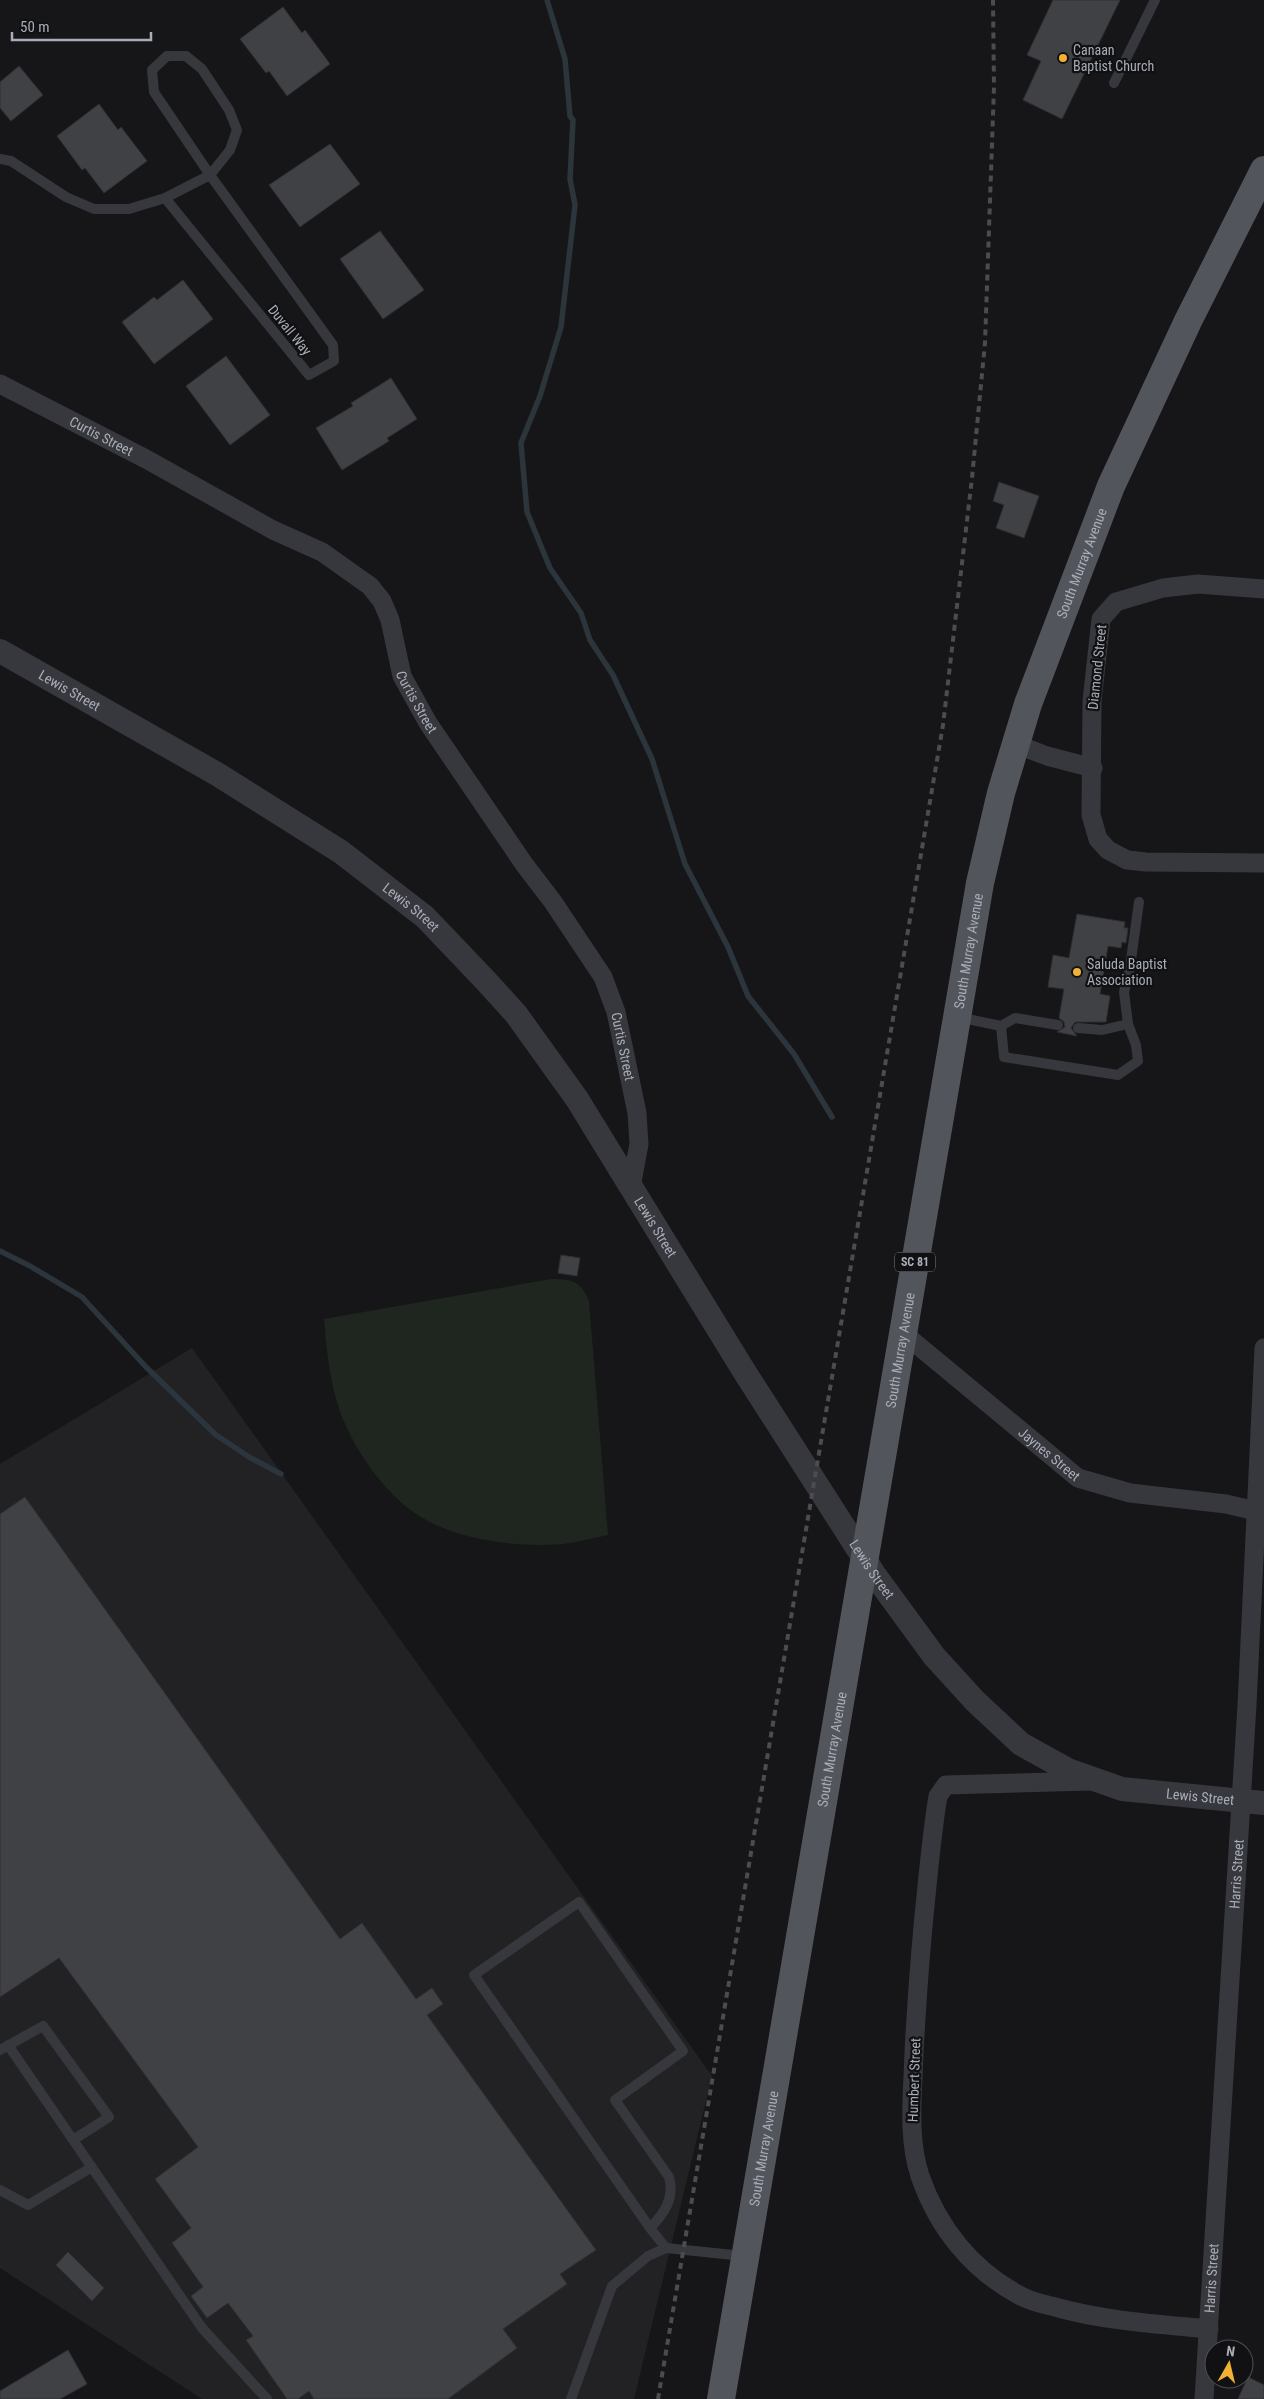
<svg xmlns="http://www.w3.org/2000/svg" width="1264" height="2399" font-family="'Roboto Condensed',sans-serif">
	<rect width="100%" height="100%" fill="#161618"/>
	<path fill="#222225" d="M192,1348l520,728 -78,323h-432l-202,-131v-804z"/>
	<path fill="#1e261f" d="M551,1279c21,0 30,2 38,22l19,234c-15,3 -30,7 -45,9 -50,4 -120,-5 -159,-39 -24,-21 -45,-50 -58,-79 -15,-33 -19,-71 -22,-107z"/>
	<g fill="none" stroke-linecap="round" stroke-linejoin="round">
		<path stroke="#2c353c" stroke-width="5.5" d="M547,0l18,59 5,57 3,4 -3,59 5,26 -14,122 -21,69 -19,47 6,69 23,56 31,45 9,27 23,35 39,84 33,105 43,83 20,49 46,58 38,63
			M0,1251l30,15 52,31 64,70 70,68 33,22 32,17"/>
	</g>
	<path fill="#404145" stroke="#303034" d="M1053,0h67l-58,119 -39,-19 18,-39 -14,-6z
		M283,7l19,26 3,-3 25,34 -43,32 -18,-25 -3,2 -26,-34z
		M19,66l24,29 -32,26 -11,-13v-26z
		M99,104l19,26 3,-3 26,34 -43,32 -19,-25 -3,2 -25,-34z
		M330,144l30,40 -60,43 -31,-42z
		M380,231l44,59 -41,29 -43,-60z
		M183,280l30,39 -59,45 -32,-42 32,-25 3,3z
		M226,356l44,59 -40,30 -44,-59z
		M391,378l26,41 -30,19 2,3 -47,29 -26,-42 37,-22 -2,-3z
		M999,482l40,14 -15,42 -28,-10 8,-23 -11,-4z
		M1077,914l48,8 -1,6h4l-2,15 -4,-1 -1,6 -13,-2 -8,48 10,2 -4,26h-31l-4,6 6,8 -20,-4 8,-5 -1,-5 -5,-4 5,-29 -16,-2 5,-32 16,3z
		M561,1255l19,3 -3,18 -19,-3z
		M25,1497l315,442 22,-16 54,76 16,-11 11,16 -16,11 169,235 -36,24 7,10 -64,45 14,19 -69,51h-134l-5,-8 -11,8h-11l-41,-59 7,-4 -25,-33 -21,15 -16,-22 12,-9 -31,-44 19,-15 -36,-49 43,-32 -139,-189 -59,39v-483z
		M68,2252l36,36 -12,13 -36,-36z
		M68,2350l19,34 -27,15h-60v-8z
		M1248,2377l16,8v14h-26z"/>
	<g fill="none" stroke-linecap="round" stroke-linejoin="round">
		<path stroke="#37383d" stroke-width="10" d="M1114,83l41,-83
			M0,159l11,2 55,36 28,12h35l36,-11 45,-23 20,-25 7,-20 -8,-20 -27,-41 -16,-13h-19l-15,14 2,22 56,83 123,170 1,16 -25,14 -144,-177
			M958,1017l43,9 3,31 114,18 20,-14 -2,-16 -8,-21 -4,-32 6,-25 9,-65
			M1001,1026l14,-8 43,7
			M1078,1028l24,2 26,-6
			M8,2045l194,283 65,71
			M0,2050l43,-24 66,91 -36,23
			M0,2190l28,15 64,-38
			M650,2228c14,-14 25,-30 19,-51l-54,-77 68,-49 -104,-149 -105,73 176,253 16,20
			M571,2399l41,-113 36,-30 18,-8 77,8"/>
		<g stroke="#37383d" stroke-width="19">
			<path id="s1" d="M0,384l146,75 127,71 49,22 48,34 12,15 8,19 12,56 26,47 96,141 29,38 50,75 13,35 21,101 2,31 -8,43"/>
			<path d="M1264,589l-66,-5 -35,4 -47,14 -15,17 -9,82 -1,114 7,24 10,11 19,10 19,2 118,1"/>
			<path d="M1016,744l31,12 46,12"/>
			<path id="s2" d="M903,1333l175,145 52,15 96,11 30,7"/>
			<path d="M1091,1781l-145,4 -8,11c-5,30 -8,60 -11,90 -6,56 -10,110 -13,166 -1,41 -7,84 6,124 18,52 52,94 99,119 12,7 24,9 36,12 50,14 102,17 154,22"/>
			<path id="s3" d="M1204,2399l43,-694 17,-357"/>
		</g>
		<path stroke="#37383d" stroke-width="24" id="s4" d="M0,651l217,123 124,78 84,65 61,64 30,33 61,85 167,272 130,203 60,82 41,45 46,43 47,26 54,19 142,14"/>
		<path stroke="#53555c" stroke-width="28" id="s5" d="M721,2399l259,-1516 21,-90 27,-89 83,-218 77,-165 76,-151"/>
		<path stroke="#4a4c52" stroke-width="4" stroke-dasharray="6 5" stroke-linecap="butt" d="M658,2399l285,-1674 29,-247 13,-135 9,-256 -1,-87"/>
	</g>
	<g fill="#f2b134" stroke="#111113" stroke-width="2">
		<circle cx="1063" cy="58" r="5"/>
		<circle cx="1077" cy="972" r="5"/>
	</g>
	<g text-anchor="middle" stroke-width="4.5" stroke-linejoin="round" paint-order="stroke">
		<rect fill="#111113" stroke="#7b7e86" stroke-width="1" x="895" y="1252.5" width="40" height="19" rx="4"/>
		<g font-size="12" font-weight="bold" fill="#a8adb8">
			<text x="915" y="1266">SC 81</text>
		</g>
		<g font-size="14" fill="#a8adb8" stroke="#111113" text-anchor="start">
			<text x="1073" y="55">Canaan<tspan x="1073" dy="16">Baptist Church</tspan></text>
			<text x="1087" y="969">Saluda Baptist<tspan x="1087" dy="16">Association</tspan></text>
		</g>
		<g font-size="14" fill="#a8adb8" stroke="#111113">
			<text transform="translate(290 330) rotate(51)" y="5">Duvall Way</text>
			<text dy="5" stroke="none"><textPath href="#s1" startOffset="114">Curtis Street</textPath></text>
			<text dy="5" stroke="none"><textPath href="#s5" startOffset="1874">South Murray Avenue</textPath></text>
			<text transform="translate(1097 667) rotate(-84)" y="5">Diamond Street</text>
			<text dy="5" stroke="none"><textPath href="#s4" startOffset="80">Lewis Street</textPath></text>
			<text dy="5" stroke="none"><textPath href="#s1" startOffset="549">Curtis Street</textPath></text>
			<text dy="5" stroke="none"><textPath href="#s4" startOffset="485">Lewis Street</textPath></text>
			<text dy="5" stroke="none"><textPath href="#s5" startOffset="1469">South Murray Avenue</textPath></text>
			<text dy="5" stroke="none"><textPath href="#s1" startOffset="954">Curtis Street</textPath></text>
			<text dy="5" stroke="none"><textPath href="#s4" startOffset="890">Lewis Street</textPath></text>
			<text dy="5" stroke="none"><textPath href="#s5" startOffset="1064">South Murray Avenue</textPath></text>
			<text dy="5" stroke="none"><textPath href="#s2" startOffset="190">Jaynes Street</textPath></text>
			<text dy="5" stroke="none"><textPath href="#s4" startOffset="1295">Lewis Street</textPath></text>
			<text dy="5" stroke="none"><textPath href="#s5" startOffset="659">South Murray Avenue</textPath></text>
			<text dy="5" stroke="none"><textPath href="#s4" startOffset="1715">Lewis Street</textPath></text>
			<text dy="5" stroke="none"><textPath href="#s3" startOffset="526">Harris Street</textPath></text>
			<text transform="translate(914 2080) rotate(-88)" y="5">Humbert Street</text>
			<text dy="5" stroke="none"><textPath href="#s5" startOffset="254">South Murray Avenue</textPath></text>
			<text dy="5" stroke="none"><textPath href="#s3" startOffset="121">Harris Street</textPath></text>
		</g>
	</g>
	<g transform="translate(1229 2364) rotate(8)"><circle r="24" fill="#111113" stroke="#4d4f55"/>
	<path d="M0-4L9 19L0 12L-9 19Z" fill="#f2b134"/>
	<text y="-8" font-size="14" font-weight="bold" text-anchor="middle" fill="#a8adb8">N</text>
	</g>
	<path d="M12 32v8h139v-8" fill="none" stroke="#a8adb8" stroke-width="2.5"/>
	<text x="20" y="32" font-size="15" fill="#a8adb8" stroke="#111113" stroke-width="4" paint-order="stroke">50 m</text>
</svg>
